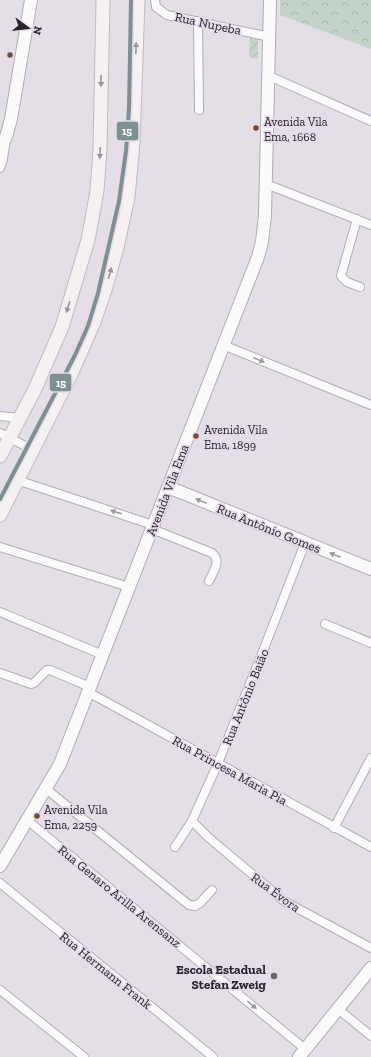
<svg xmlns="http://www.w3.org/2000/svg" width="371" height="1057" font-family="'Zilla Slab',serif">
	<defs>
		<pattern id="forest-crowns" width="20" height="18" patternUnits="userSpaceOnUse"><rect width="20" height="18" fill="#c4d3ca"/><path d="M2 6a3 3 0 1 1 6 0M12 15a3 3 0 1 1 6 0" fill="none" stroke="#a8b5ae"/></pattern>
		<pattern id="garden-furrows" width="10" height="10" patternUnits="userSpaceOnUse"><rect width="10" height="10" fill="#c4d3ca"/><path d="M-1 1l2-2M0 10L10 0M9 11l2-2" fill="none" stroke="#a8b5ae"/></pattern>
	</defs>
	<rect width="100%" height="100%" fill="#e4dee6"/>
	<path fill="url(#forest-crowns)" d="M280,0h91v49l-91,-34z"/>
	<path fill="url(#garden-furrows)" d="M250,38l8,1v20l-9,-2z"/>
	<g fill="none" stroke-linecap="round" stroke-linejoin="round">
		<g stroke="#b1adb3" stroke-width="10">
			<path id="street" d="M155,0l1,7 11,8 103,22
				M198,21l1,89
				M269,76l102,45
				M0,168l3,-9 3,-20
				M266,184l105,41
				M357,219l-16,57 6,6 13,5
				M223,345l148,60
				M0,416l19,2
				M0,433l33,17
				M17,480l136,45
				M152,529l60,24c10,8 1,19 -3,28
				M0,547l129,40
				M0,612l103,43
				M325,624l46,19
				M0,673l31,11 3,-1 13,-13h3l40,17
				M88,692l283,155
				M45,788l144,117 6,1 5,-3 12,-13
				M27,820l278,229
				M192,821l16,16 76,64 87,47
				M334,828l37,-70
				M175,847l17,-26 26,-58 47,-117 40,-103
				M0,883l213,174
				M0,990l84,67
				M338,1009l33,27"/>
		</g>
		<g stroke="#b1adb3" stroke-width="14">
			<path id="secondary" d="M0,146l6,-9 5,-18 20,-119
				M168,487l203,82
				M0,866l60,-102 198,-507 4,-15 3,-27 5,-215
				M299,1057l72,-89"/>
		</g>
		<g stroke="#bebbbf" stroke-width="15">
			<path id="primary" d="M0,456l35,-67 27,-62 26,-87 9,-49 3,-42 3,-149
				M0,515l73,-145 21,-48 11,-32 12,-42 11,-51 5,-53 5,-144"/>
		</g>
		<use href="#street" stroke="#fbfafb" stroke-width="8"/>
		<use href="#secondary" stroke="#fbfafb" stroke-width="12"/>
		<use href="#primary" stroke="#f5f0f2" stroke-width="13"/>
		<g stroke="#e5dbea" stroke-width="7">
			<path id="metro-1" d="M0,499l75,-144 13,-29 10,-33 21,-92 7,-50 3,-43 2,-108"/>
		</g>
		<use href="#metro-1" stroke="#7b9192" stroke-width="4"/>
	</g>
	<defs><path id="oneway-solid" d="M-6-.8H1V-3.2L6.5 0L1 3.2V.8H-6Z"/></defs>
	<g fill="#999498">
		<use href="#oneway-solid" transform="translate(136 48) rotate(-88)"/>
		<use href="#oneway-solid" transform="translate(101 81) rotate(90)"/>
		<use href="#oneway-solid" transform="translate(100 153) rotate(93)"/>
		<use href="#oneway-solid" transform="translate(110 273) rotate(-74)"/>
		<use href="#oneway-solid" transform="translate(68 307) rotate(107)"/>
	</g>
	<g fill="#9c9a9d">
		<use href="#oneway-solid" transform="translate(259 360) rotate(22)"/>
		<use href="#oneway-solid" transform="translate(201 501) rotate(-158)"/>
		<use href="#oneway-solid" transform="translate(116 512) rotate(-162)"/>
		<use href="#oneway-solid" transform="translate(335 555) rotate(-158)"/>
		<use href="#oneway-solid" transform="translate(252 1005) rotate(40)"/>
	</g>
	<g fill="#7a4b2a" stroke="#e5dbea" stroke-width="1.5">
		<circle cx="10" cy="55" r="3.5"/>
		<circle cx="256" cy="128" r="3.5"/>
		<circle cx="196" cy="436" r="3.5"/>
		<circle cx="37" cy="816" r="3.5"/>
	</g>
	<circle fill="#6a656c" stroke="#e5dbea" stroke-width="1.5" cx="274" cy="976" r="4"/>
	<g text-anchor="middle" stroke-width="3.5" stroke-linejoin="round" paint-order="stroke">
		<g font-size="12" fill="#28242a" stroke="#e5dbea" text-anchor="start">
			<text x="264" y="126">Avenida Vila<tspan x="264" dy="15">Ema, 1668</tspan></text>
			<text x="204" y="434">Avenida Vila<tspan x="204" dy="15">Ema, 1899</tspan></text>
			<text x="44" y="814">Avenida Vila<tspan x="44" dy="15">Ema, 2259</tspan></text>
		</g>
		<g font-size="13" fill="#28242a" stroke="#e5dbea">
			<text transform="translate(208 23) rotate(12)" y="5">Rua Nupeba</text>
			<text transform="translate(167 490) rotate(-69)" y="5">Avenida Vila Ema</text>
			<text transform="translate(269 528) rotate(22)" y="5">Rua Antônio Gomes</text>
			<text transform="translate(245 697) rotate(-68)" y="5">Rua Antônio Baião</text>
			<text transform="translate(230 770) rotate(29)" y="5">Rua Princesa Maria Pia</text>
			<text transform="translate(276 892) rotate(36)" y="5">Rua Évora</text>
			<text transform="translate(120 896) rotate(39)" y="5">Rua Genaro Arilla Arensanz</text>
			<text transform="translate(106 970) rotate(39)" y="5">Rua Hermann Frank</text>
		</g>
		<g font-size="13" font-weight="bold" fill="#28242a" stroke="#e5dbea" text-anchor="end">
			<text x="266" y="974">Escola Estadual<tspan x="266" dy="15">Stefan Zweig</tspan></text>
		</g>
	</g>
	<g stroke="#e5dbea" stroke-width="1.5">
		<rect x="116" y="121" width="23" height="20" rx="4" fill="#7b9192"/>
		<rect x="49" y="373" width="23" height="19" rx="4" fill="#7b9192"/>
	</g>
	<g font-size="11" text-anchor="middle" font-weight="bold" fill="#fff">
		<text x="127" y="135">15</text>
		<text x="61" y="387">15</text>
	</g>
	<g transform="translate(28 28) rotate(105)" stroke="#e5dbea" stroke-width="3" paint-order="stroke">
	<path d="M0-3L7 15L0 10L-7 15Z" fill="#28242a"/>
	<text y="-6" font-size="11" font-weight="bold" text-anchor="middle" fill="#28242a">N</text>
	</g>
</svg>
